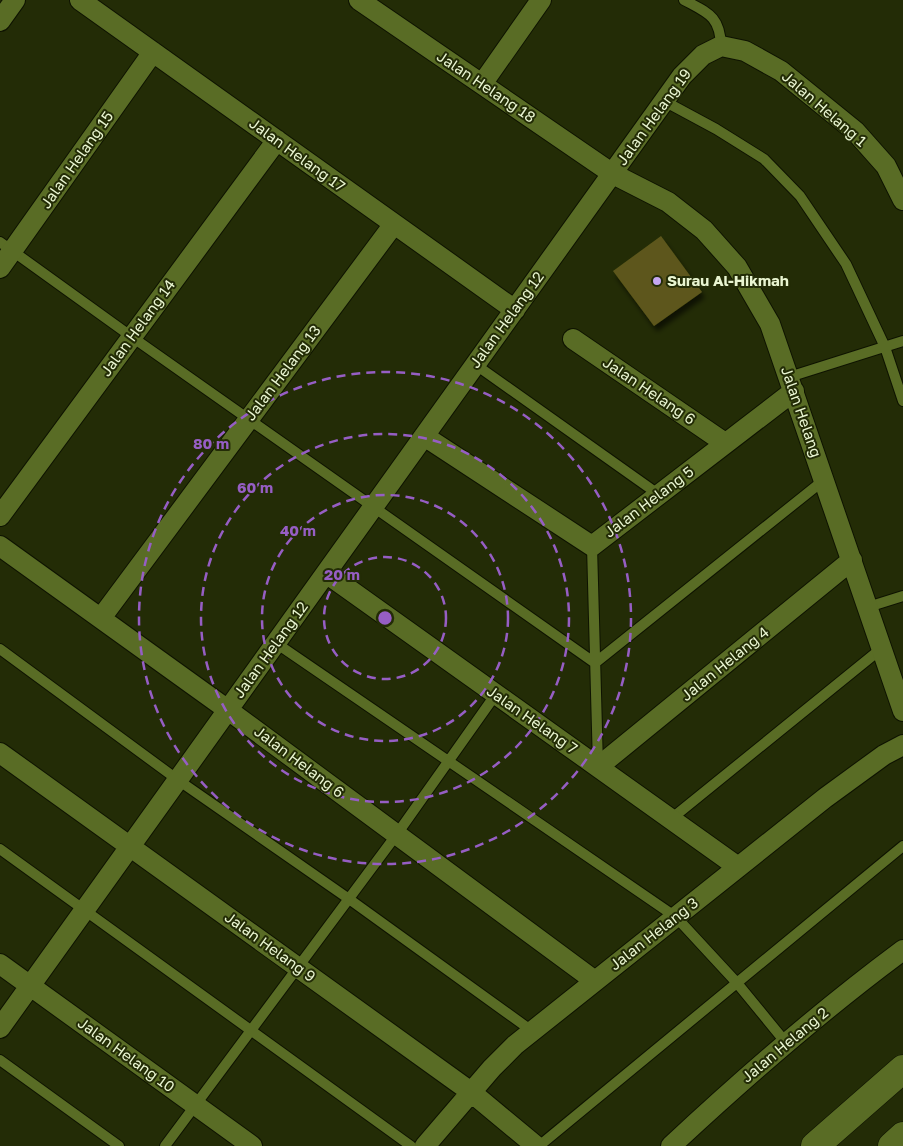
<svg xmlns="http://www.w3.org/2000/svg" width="903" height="1146" font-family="'Golos Text',sans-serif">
	<defs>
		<filter id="shadow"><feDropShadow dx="3" dy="5.5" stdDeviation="2.5" flood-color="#0009"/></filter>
	</defs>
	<rect width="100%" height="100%" fill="#232c06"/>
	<path fill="#5d571b" filter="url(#shadow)" d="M661,236l41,56 -48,34 -41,-55z"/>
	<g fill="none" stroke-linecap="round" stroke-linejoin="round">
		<g stroke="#0e1301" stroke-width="12">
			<path id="service" d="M684,0c24,13 36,16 37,46
				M664,101l52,28 48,30 36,37 46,68 39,83 18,54
				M0,242l132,95 463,326 229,-183
				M476,365l182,129
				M789,377l114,-36
				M592,546l6,220
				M868,607l35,-11
				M276,643l400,274 61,66 50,61
				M0,649l178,131 171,119 183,132
				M671,819l211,-171
				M0,849l411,297
				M0,1060l119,86
				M165,1146l232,-312 99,-140
				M539,1146l364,-300"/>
		</g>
		<g stroke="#0e1301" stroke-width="22">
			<path id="minor" d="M80,0l435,310
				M359,0l254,174 55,28 36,28 33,37 33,57 133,387
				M0,21l15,-21
				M482,84l59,-84
				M0,268l153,-216
				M573,339l152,104
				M424,436l168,110 202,-155
				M0,516l277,-376
				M0,546l228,164 367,271
				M326,573l412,294
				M101,618l293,-394
				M0,753l471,339 65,54
				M598,767l254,-207
				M0,964l252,182
				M0,1028l682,-952 21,-21 18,-9 24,5 36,20 74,60 31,35 17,34
				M425,1146l67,-78 23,-23 310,-247 59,-43 19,-10
				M671,1146c74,-69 151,-136 232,-196"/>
		</g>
		<g stroke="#0e1301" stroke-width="29">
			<path id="secondary" d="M815,1146l88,-77
				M892,1146l11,-10"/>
		</g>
		<use href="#service" stroke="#596c25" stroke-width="10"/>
		<use href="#minor" stroke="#596c25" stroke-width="20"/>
		<use href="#secondary" stroke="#596c25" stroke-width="28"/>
	</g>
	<g fill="none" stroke="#965ec4" stroke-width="2.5" stroke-dasharray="9 6">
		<circle cx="385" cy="618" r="61"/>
		<circle cx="385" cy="618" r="123"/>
		<circle cx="385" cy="618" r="184"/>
		<circle cx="385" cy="618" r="246"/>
	</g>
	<circle fill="#c5a7f1" stroke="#232c06" stroke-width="2" cx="657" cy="281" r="5"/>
	<g text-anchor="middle" stroke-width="4" stroke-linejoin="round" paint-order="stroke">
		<g font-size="15" fill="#e9f5d1" stroke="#232c06">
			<text transform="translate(486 87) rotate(34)" y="5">Jalan Helang 18</text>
			<text transform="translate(824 109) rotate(41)" y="5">Jalan Helang 1</text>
			<text transform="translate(654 117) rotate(-54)" y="5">Jalan Helang 19</text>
			<text transform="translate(297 155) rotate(36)" y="5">Jalan Helang 17</text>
			<text transform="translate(77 160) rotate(-55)" y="5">Jalan Helang 15</text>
			<text transform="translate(507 320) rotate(-54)" y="5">Jalan Helang 12</text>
			<text transform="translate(138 328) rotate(-54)" y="5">Jalan Helang 14</text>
			<text transform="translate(283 373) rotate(-53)" y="5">Jalan Helang 13</text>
			<text transform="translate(649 391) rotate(34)" y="5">Jalan Helang 6</text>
			<text transform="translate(801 412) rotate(71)" y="5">Jalan Helang</text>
			<text transform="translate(649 502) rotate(-37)" y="5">Jalan Helang 5</text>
			<text transform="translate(271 650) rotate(-54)" y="5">Jalan Helang 12</text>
			<text transform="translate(725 664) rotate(-39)" y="5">Jalan Helang 4</text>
			<text transform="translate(532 720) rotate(35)" y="5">Jalan Helang 7</text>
			<text transform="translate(299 762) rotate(37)" y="5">Jalan Helang 6</text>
			<text transform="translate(654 934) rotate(-38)" y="5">Jalan Helang 3</text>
			<text transform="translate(270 947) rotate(36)" y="5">Jalan Helang 9</text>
			<text transform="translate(785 1045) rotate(-40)" y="5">Jalan Helang 2</text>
			<text transform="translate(126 1055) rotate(36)" y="5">Jalan Helang 10</text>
		</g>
		<g font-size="15" font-weight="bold" fill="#e9f5d1" stroke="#232c06" text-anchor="start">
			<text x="667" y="286">Surau Al-Hikmah</text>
		</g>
	</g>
	<circle cx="385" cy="618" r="8" fill="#965ec4" stroke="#232c06" stroke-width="2.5"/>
	<g font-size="15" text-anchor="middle" font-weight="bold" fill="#965ec4" stroke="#232c06" stroke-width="4" stroke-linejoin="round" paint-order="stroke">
		<text x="211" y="449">80 m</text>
		<text x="255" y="493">60 m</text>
		<text x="298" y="536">40 m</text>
		<text x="342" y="580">20 m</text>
	</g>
</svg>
